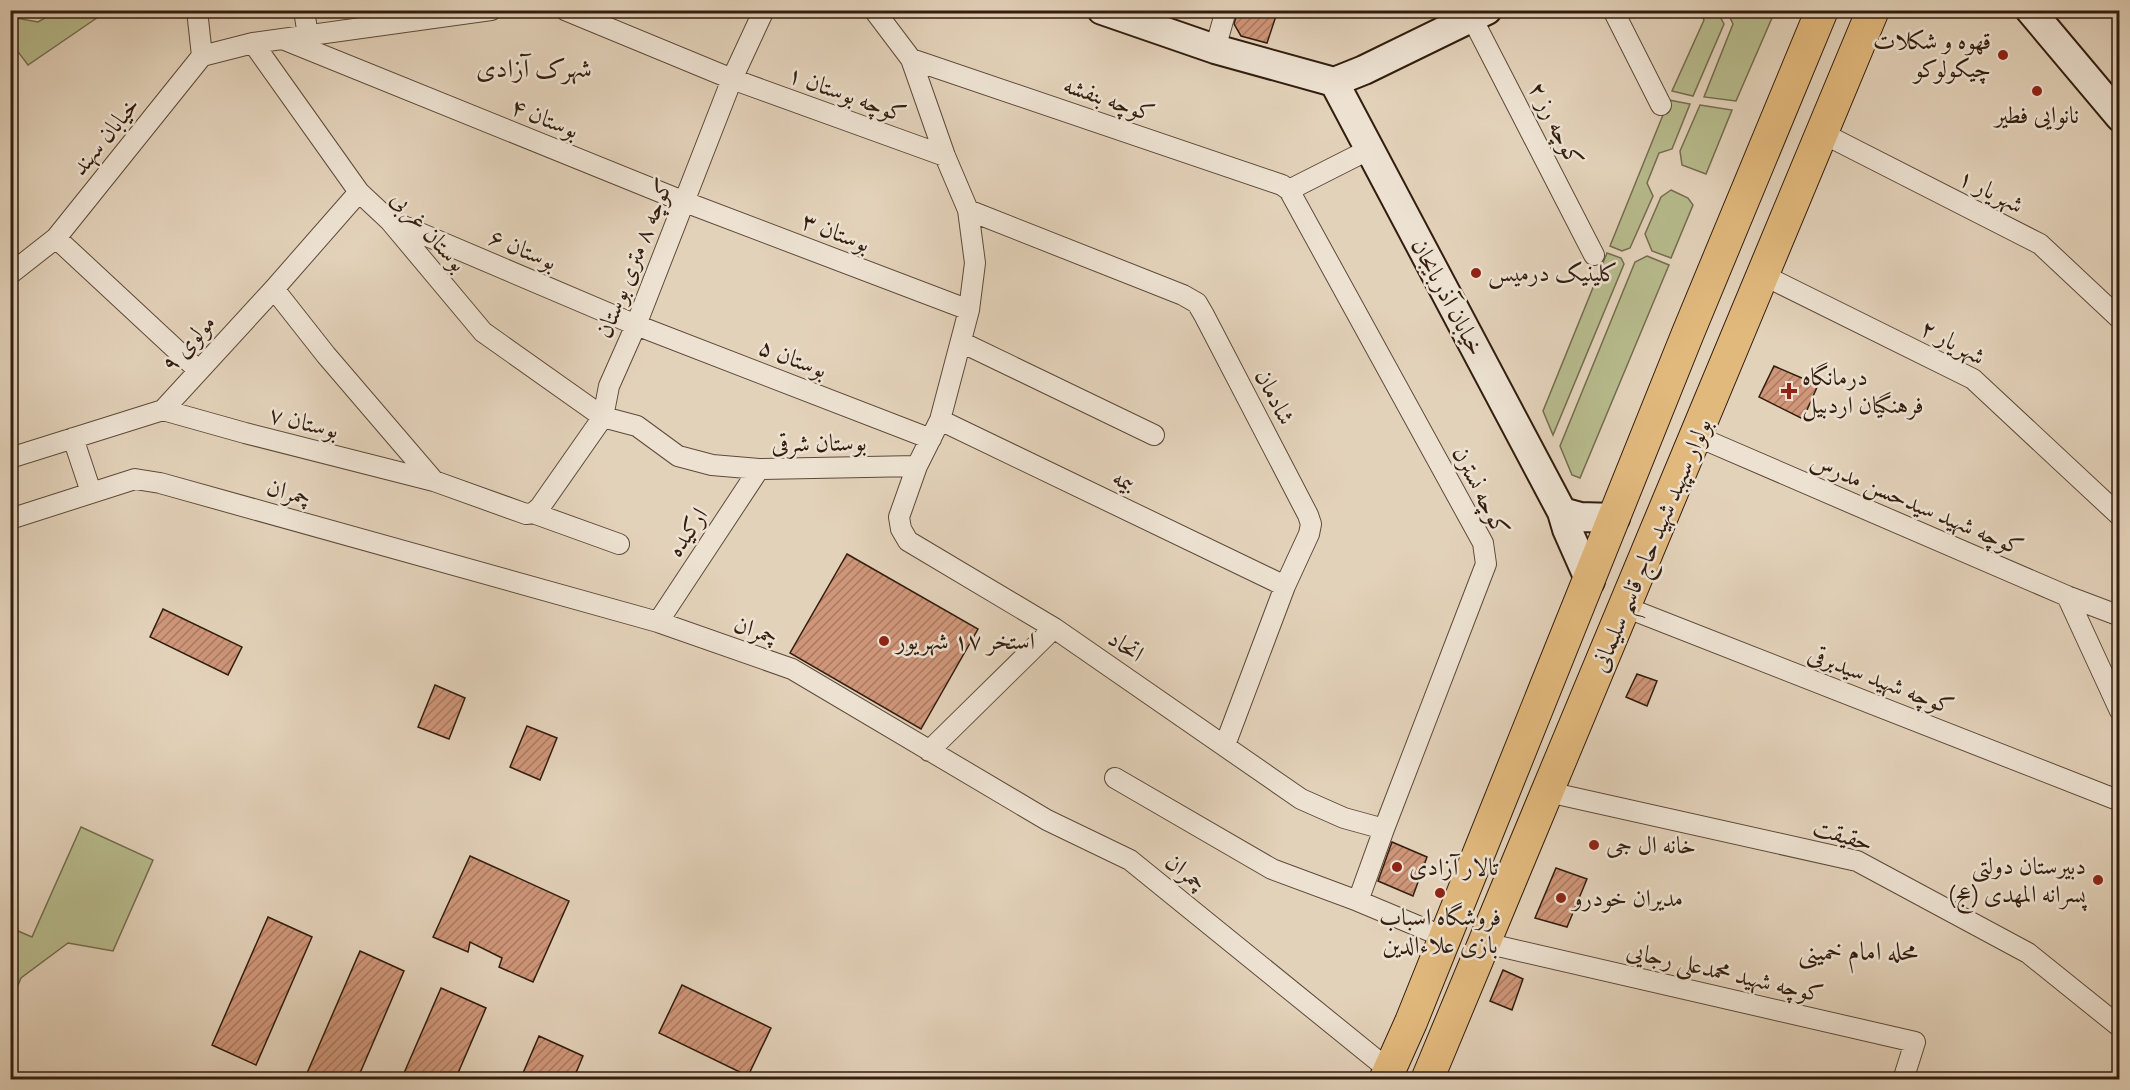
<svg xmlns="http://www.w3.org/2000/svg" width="2130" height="1090" font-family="'IM FELL Great Primer',Amiri,serif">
	<defs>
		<pattern id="building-hatch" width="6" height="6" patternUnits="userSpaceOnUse" patternTransform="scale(1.5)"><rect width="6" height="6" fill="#cf9679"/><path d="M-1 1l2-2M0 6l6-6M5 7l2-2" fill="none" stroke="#a97a62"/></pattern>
	</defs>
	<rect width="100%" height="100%" fill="#e3d2ba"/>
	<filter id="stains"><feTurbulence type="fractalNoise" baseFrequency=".00333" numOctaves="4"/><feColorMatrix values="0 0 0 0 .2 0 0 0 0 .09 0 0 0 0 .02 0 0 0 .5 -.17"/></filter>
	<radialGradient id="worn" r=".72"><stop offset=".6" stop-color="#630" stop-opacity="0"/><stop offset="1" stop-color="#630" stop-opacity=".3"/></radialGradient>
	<path fill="#b7bb8d" stroke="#746c4e" stroke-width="1.5" d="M107,11l-79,54c-15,-21 -22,-21 -12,-47l22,4 19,-11z
		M1699,11h18l7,13 -31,72 -21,-5 32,-71z
		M1727,11h48l-39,90 -32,-4 29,-73z
		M1669,100l21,4 -18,45 -13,4 -12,30 6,13 -23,52 -8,3 -12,-5z
		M1700,105l32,5 -26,64 -24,-9 -2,-14z
		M1671,190l17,8 5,7 -22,53 -19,-7 -7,-17 16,-37z
		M1607,253l14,5 3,6 -71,171 -10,-24z
		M1647,256l22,9 -89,213 -8,-3 -12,-29 75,-184z
		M81,827l72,33 -40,91 -45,-8 -47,35 -10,24v-74l21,9z"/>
	<path fill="url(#building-hatch)" stroke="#321d0e" stroke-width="1.5" d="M1238,10h40l-11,33 -26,-7 -7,-12z
		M1774,366l44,19 -15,34 -44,-22z
		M847,554l131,75 -57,100 -131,-76z
		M163,609l79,38 -14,28 -78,-38z
		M1637,674l20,7 -10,25 -21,-9z
		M435,685l30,13 -16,41 -31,-12z
		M527,726l30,12 -17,42 -30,-13z
		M1392,842l35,15 -14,39 -35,-15z
		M470,856l99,45 -36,81 -34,-15 3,-9 -32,-16 -2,10 -35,-15z
		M1556,868l31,11 -20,48 -32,-9z
		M268,917l44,20 -56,128 -44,-20z
		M360,951l44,20 -47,109h-53z
		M1503,970l20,9 -11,31 -22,-9z
		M682,985l89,43 -23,48 -89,-43z
		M441,988l45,20 -31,72h-54z
		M539,1036l44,20 -10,24h-53z"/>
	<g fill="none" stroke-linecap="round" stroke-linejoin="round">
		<g stroke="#5e4a39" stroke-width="22">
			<path id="street" d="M304,10l4,26
				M565,10l167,69 213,77
				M874,10l37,49 34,97 23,54 7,53 -6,47 -29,110 -23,46 -18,51 2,12 7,12 146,87 247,171 43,19 40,11
				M1613,10l48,95
				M1472,18l122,237
				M285,40l400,162 284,108
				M253,43l106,149 31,29 93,111 120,85 34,9 41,30 34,9 47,4 158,-3
				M1215,49l11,-39
				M202,56l51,-13 238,-33
				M911,59l371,126 7,5 194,353 3,21 -102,265 -26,72
				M1822,133l218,111 80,75
				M1289,190l81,-41
				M968,210l215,85 14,8 7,12 104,200 3,9 -2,10 -24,52 -60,159
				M394,222l242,103 295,114
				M56,238l142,132
				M10,274l46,-36 146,-182 -5,-46
				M1763,275l210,104 147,137
				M274,289l52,66 108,126
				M961,342l193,93
				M163,410l82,23 189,48 92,33 7,-1 86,31
				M940,420l345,166
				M1696,436l371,160 53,20
				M73,438l18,54
				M10,458l153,-48 111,-121 85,-97
				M533,513l7,-6 63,-90 6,-31 27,-61 96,-246 32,-69
				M10,519l125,-40 25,4 498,139 134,47 255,151 83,40 259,210
				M2067,596l53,115
				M1625,607l495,194
				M658,622l101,-153
				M929,751l125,-123
				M1115,778l157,91 86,32 86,36
				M1548,792l309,69 171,92 92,74
				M1485,943l430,99 -12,38"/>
		</g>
		<g stroke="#321d0e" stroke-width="32">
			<path id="secondary" d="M1102,10l113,39 119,33 30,-12 123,-60
				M2030,10l90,107
				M1334,82l228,430 5,17 23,52
				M1562,512l18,5 35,1"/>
		</g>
		<g stroke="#321d0e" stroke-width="34">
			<path id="primary" d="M1385,1080l26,-58 277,-689 134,-323
				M1427,1080l446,-1070"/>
		</g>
		<use href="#street" stroke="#ede2d2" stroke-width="20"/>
		<use href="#secondary" stroke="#ede2d2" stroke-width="28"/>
		<use href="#primary" stroke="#e2b97d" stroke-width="32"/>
	</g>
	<g fill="#8f2418" stroke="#ede2d2" stroke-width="2">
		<circle cx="2003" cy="55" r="6"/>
		<circle cx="2037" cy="91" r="6"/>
		<circle cx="1476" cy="273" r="6"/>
		<path d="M1786 382h6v6h6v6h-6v6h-6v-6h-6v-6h6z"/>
		<circle cx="884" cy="641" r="6"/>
		<circle cx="1594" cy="845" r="6"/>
		<circle cx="1397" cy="867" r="6"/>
		<circle cx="2098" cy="880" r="6"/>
		<circle cx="1440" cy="893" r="6"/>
		<circle cx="1561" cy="898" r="6"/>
	</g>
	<g text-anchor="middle" stroke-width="5" stroke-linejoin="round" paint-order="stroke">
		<g font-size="24" fill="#321d0e" stroke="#ede2d2" text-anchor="start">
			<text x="1991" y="49" text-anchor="end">قهوه و شکلات<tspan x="1991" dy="28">چیکولوکو</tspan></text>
			<text x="2037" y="123" text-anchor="middle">نانوایی فطیر</text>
			<text x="1488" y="281">کلینیک درمیس</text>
			<text x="1802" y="385">درمانگاه<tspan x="1802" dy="28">فرهنگیان اردبیل</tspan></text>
			<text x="896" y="649">استخر ١٧ شهریور</text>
			<text x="1606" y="853">خانه ال جی</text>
			<text x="2086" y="874" text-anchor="end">دبیرستان دولتی<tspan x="2086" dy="28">پسرانه المهدی (عج)</tspan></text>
			<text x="1409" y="875">تالار آزادی</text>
			<text x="1573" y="906">مدیران خودرو</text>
			<text x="1440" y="925" text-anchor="middle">فروشگاه اسباب<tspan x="1440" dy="28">بازی علاءالدین</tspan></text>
		</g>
		<g font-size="24" fill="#321d0e" stroke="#ede2d2">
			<text transform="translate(847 94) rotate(20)" y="8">کوچه بوستان ۱</text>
			<text transform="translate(1109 99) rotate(19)" y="8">کوچه بنفشه</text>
			<text transform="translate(545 118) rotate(22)" y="8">بوستان ۴</text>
			<text transform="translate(1556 124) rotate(63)" y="8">کوچه رز ۲</text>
			<text transform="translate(105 136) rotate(-51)" y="8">خیابان سهند</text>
			<text transform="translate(1991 191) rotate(27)" y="8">شهریار ۱</text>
			<text transform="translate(429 231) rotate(48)" y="8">بوستان غربی</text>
			<text transform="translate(836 232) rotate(21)" y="8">بوستان ۳</text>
			<text transform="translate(523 249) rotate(23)" y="8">بوستان ۶</text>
			<text transform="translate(634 258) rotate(-68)" y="8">کوچه ۸ متری بوستان</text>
			<text transform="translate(1448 297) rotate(62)" y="8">خیابان آذربایجان</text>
			<text transform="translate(1953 342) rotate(28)" y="8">شهریار ۲</text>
			<text transform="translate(188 343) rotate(-48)" y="8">مولوی ۹</text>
			<text transform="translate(793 358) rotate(21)" y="8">بوستان ۵</text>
			<text transform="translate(1275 397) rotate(63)" y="8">شادمان</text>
			<text transform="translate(304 422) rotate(14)" y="8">بوستان ۷</text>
			<text transform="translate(819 443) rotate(-1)" y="8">بوستان شرقی</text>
			<text transform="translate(1124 480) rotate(26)" y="8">بیمه</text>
			<text transform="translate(1481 491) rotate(63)" y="8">کوچه نسترن</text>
			<text transform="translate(289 492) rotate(16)" y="8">چمران</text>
			<text transform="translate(1917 504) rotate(23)" y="8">کوچه شهید سیدحسن مدرس</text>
			<text transform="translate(687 532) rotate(-56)" y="8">ارکیده</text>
			<text transform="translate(1651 545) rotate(-67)" y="8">بولوار سپهبد شهید حاج قاسم سلیمانی</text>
			<text transform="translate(756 630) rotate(19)" y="8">چمران</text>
			<text transform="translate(1126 646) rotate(34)" y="8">اتحاد</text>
			<text transform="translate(1881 680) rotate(21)" y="8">کوچه شهید سیدبرقی</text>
			<text transform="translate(1843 835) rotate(17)" y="8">حقیقت</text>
			<text transform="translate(1186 872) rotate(39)" y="8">چمران</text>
			<text transform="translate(1725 972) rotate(13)" y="8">کوچه شهید محمدعلی رجایی</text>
		</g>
		<g font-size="26" fill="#321d0e" stroke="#ede2d2">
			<text x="534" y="77">شهرک آزادی</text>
			<text x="1858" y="960">محله امام خمینی</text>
		</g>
	</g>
	<rect width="2130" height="1090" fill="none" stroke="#e3d2ba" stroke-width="36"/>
	<rect x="12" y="12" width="2106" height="1066" fill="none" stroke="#321d0e" stroke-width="3"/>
	<rect x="18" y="18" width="2094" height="1054" fill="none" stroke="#321d0e" stroke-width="1.5"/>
	<rect width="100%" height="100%" filter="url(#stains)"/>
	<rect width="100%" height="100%" fill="url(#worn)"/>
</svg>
